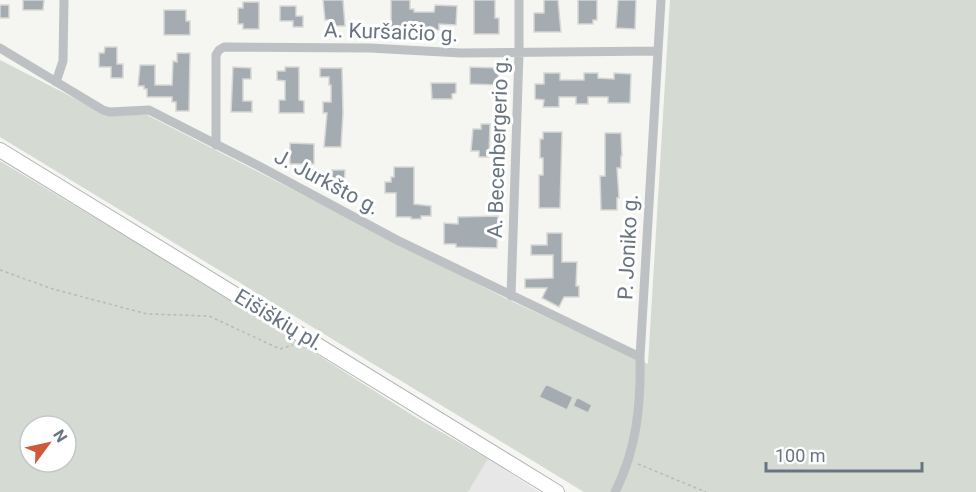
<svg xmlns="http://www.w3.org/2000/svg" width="976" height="492" font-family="Roboto,sans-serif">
	<rect width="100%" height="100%" fill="#f5f5f2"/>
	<path fill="#e6e7e6" d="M488,459l51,33h-71z"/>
	<path fill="#d5dad2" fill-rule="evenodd" d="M670,0h306v492h-392l-584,-355v-77l105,54 42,1 360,184 141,65z
		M0,161l217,130 200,127 71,41 -20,33h-468zM30,426h36v36h-36z"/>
	<path fill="#a5acb1" stroke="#d7d7d5" stroke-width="1.5" d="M23,0h21l-1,10h-20z
		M323,0h20l2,26h-13v-6h-7z
		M391,0h19v9h4v3h20l1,-7 22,1 -1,19 -17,-1v6l-48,-2z
		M474,0h21v18h4v16h-25z
		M544,0h14l3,32h-27v-19h10z
		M578,0h19v20h-4v4h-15z
		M618,0h18l-1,29 -19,-1z
		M243,2h16v27h-16v-5h-5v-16h5z
		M0,5h9v13h-9z
		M280,6h16v10h7v11h-10v-6h-13z
		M164,10h22v11h4v14h-26z
		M105,47h12v17h6v14h-12v-11h-12v-14h5z
		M177,53h13l-1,58h-13v-9h-4v-5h-25v-8h-3v-3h-6l2,-21h15v20h17l1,-24 4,1z
		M233,67l18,1v11h-8v22h9v11h-21z
		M285,67h14v33l5,1v12h-25v-13h6v-19l-8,-1v-9h8z
		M470,67l29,1 -1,17 -28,-1z
		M320,68h22l1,45 -2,34h-17l3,-34h-4v-11h8v-17h-2v-8h-9z
		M544,73h16v7h24v-7h14v5l16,1v-6l17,1 -1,29h-22v-6h-20v7h-12v-7h-17v10h-16l1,-7 -9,-1v-15h9z
		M431,83h25v10l-4,1v5h-20z
		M481,124h9l-1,33h-10v-6h-8l2,-22h8z
		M543,132h19l-2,76h-21v-33h4v-17h-3v-19h3z
		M605,133h16l1,23h-1v12h-4l2,30h-2v12h-16l-1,-34h5z
		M290,143l24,1v20h-24z
		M394,167h20v37l17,2v10h-10v3h-10v-2h-15v-24h-11v-11h6v-5h3z
		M332,170h13l-1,20h-12z
		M498,216l-1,32 -41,-1v-3h-12v-21l14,1v-7z
		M547,233h15v29h15l-1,24h3v11h-15l-5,10 -17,-9 5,-10h-22v-9l28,-1v-23h-22v-10h16z
		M546,384l27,13 -6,13 -28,-13z
		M577,397l15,8 -4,8 -15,-7z"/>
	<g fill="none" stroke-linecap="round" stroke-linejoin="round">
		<g stroke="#b1b5b8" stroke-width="16">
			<path id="primary" d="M0,150l557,342"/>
		</g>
		<path stroke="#b7babc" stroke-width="1.5" stroke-dasharray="3 3" stroke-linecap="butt" d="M0,270l53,19 94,25 62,2 71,33 13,-4
			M638,464l68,28"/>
		<path stroke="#bdc1c4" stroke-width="9" d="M0,48l103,62 7,2 39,-2 108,55 140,75 243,117
			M56,82l7,-21 1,-61
			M216,145v-90l3,-5 5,-3 146,1 91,5 197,-2
			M511,296l8,-243v-53
			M615,492c22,-43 26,-88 25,-135l21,-357"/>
		<use href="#primary" stroke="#fff" stroke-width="14"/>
	</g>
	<g text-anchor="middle" stroke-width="6" stroke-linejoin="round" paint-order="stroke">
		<g font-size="21" fill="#687580" stroke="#fff">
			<text transform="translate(391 32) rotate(2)" y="7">A. Kuršaičio g.</text>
			<text transform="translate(498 147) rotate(-88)" y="7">A. Becenbergerio g.</text>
			<text transform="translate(327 182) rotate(28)" y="7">J. Jurkšto g.</text>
			<text transform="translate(628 247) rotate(-87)" y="7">P. Joniko g.</text>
			<text transform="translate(279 320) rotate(31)" y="7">Eišiškių pl.</text>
		</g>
	</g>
	<g transform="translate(48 444) rotate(57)"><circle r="28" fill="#ffffff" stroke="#c3c8cc" stroke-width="1.5"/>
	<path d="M0-4.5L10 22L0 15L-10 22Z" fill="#d05a37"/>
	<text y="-9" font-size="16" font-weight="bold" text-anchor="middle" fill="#687580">N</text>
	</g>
	<path d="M766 462v9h156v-9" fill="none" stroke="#687580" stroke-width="3"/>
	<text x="775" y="462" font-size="18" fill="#687580" stroke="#ffffff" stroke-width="4.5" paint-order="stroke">100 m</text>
</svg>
